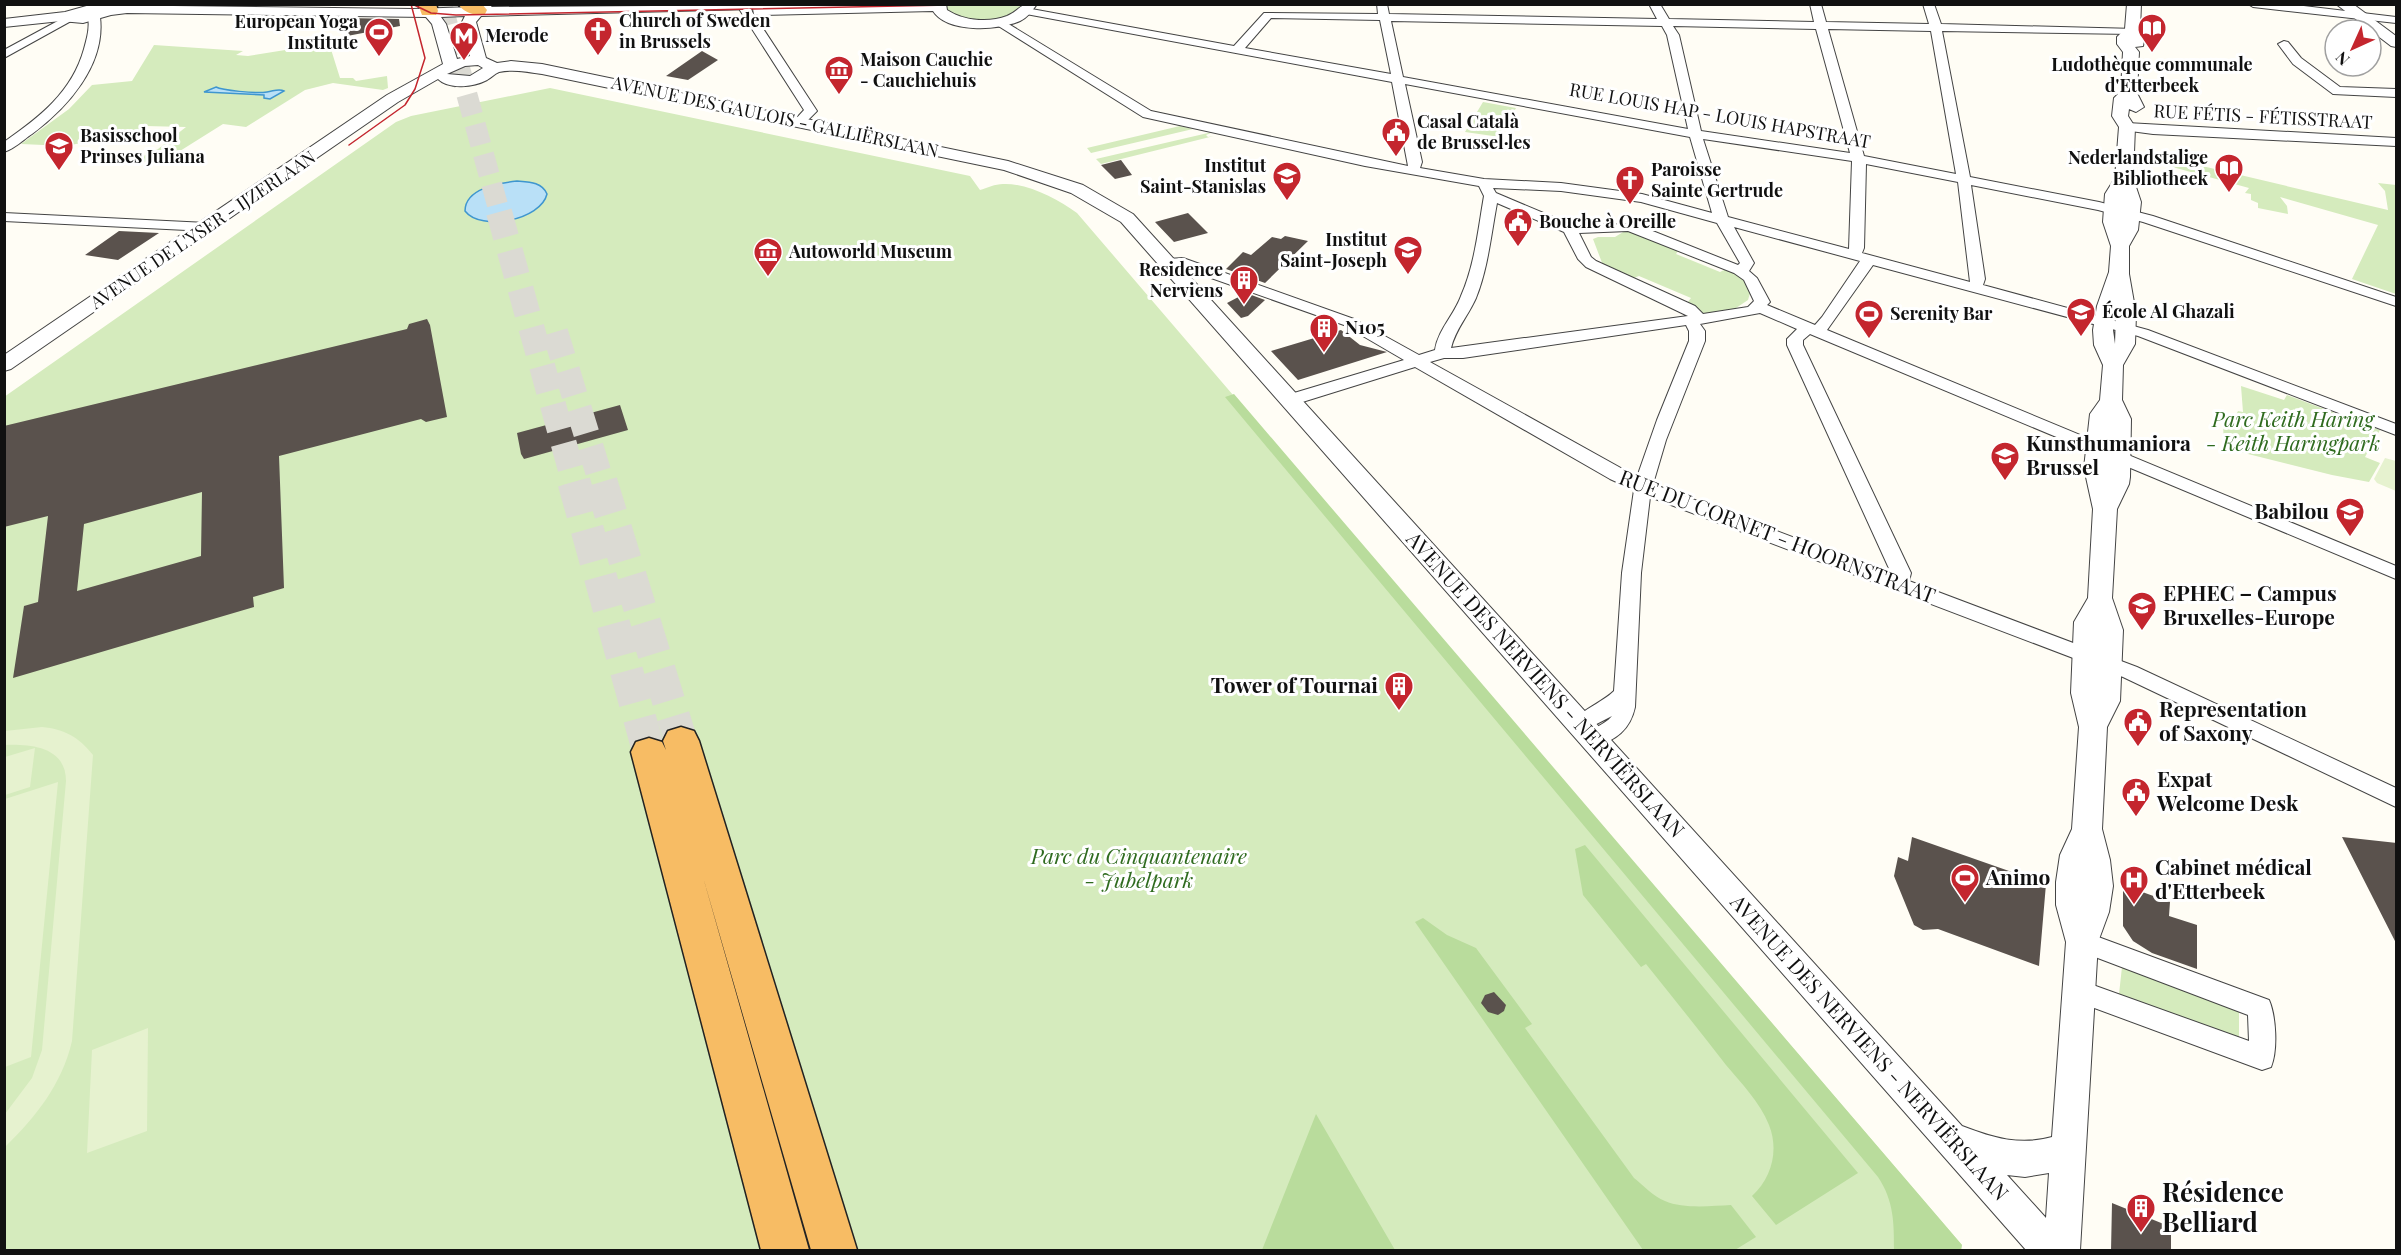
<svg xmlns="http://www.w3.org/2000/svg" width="2401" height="1255" font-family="'Playfair Display',serif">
	<rect width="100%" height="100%" fill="#fffdf5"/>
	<path fill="#d5ebbd" d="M944,4l81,1c-13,23 -56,14 -77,9z
		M329,43l11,35h13l3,3 31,-5 1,12 -5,2 -50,-7 -28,7 -59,37 -23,-3 -59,37 -33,1 27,-13 28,-22 -41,-1 -18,15h-36l-25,5 -45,-2 48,-35 23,-24 40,-4 22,-36 89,6 -7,4 12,1z
		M550,88l420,88 10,14c7,-2 15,-6 23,-6 25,-1 54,15 74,29l885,1032 -1,5h-1103l-161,-515 -63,22 134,493h-763l-1,-853 392,-275 15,-6z
		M1483,102l33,6 -16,29 -35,-5z
		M1180,126l13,3 -102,24 -4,-5z
		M1208,133h3l-5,2 2,2 6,-1 -113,28 -5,-5z
		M2147,153l241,57 -3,-19 -7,-8 18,2v109l-44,-15 26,-54 -98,-28 7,9 1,8 -30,-6v-5l-7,-3v-6l-6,-1 4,-5 -102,-28z
		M1628,229l50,22 -2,3 44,18 6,-3 15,6 10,15 -3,10 -15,10 -25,3h-8l-13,-10 4,-5 -52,-22 -8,3 -27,-11 -11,-29 5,-2h17z
		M2241,386l43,14 3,-5 93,35 -15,27 15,6 -11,19 -37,-7 -108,-27 -1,-25 8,1 7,-13 5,1z
		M2122,967l117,44v28l-118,-42 -2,-3z"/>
	<path fill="#b9dc9c" d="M1234,394l728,851 -1,5h-67c0,-27 0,-49 -16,-73l-653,-780z
		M1585,845l273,328 -82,52 -24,-29c20,-18 27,-46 17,-71 -9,-23 -28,-42 -43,-60 -26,-34 -53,-67 -80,-101l-5,3 -58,-72 -8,-46z
		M1423,918l24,17 29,13 56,76 -7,4 109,150c10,8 19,18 31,23 18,8 46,5 66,4l25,32 -21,13h-92l-228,-328z
		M1316,1114l79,136h-133z"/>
	<path fill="#e6f2cf" d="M2385,458l11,3v30l-19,-8 -3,-4z
		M42,727c22,2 37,10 51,28l-21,286c-10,43 -36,76 -67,106v-33l27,-36 10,-28 24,-269c0,-34 -35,-37 -61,-36v-14z
		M35,748l-5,39 -25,8v-38z
		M58,782l-27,275 -26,10v-268z
		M148,1028l-1,103 -60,22 5,-103z"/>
	<path fill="#b9e0f7" stroke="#3f96cf" stroke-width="1.5" d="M216,87c6,3 39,7 51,5 7,-1 12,-4 17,-1l-14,8 -6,-1v-3l-60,-3z
		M517,181c12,1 25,1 30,13 -6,26 -66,38 -82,17 0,-23 35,-28 52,-30z"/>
	<path fill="#5a524d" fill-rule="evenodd" d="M346,18l53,1 1,7 -53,10z
		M702,51l16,9 -30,20 -22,-4z
		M1121,160l11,15 -17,4 -14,-14z
		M1188,213l20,20 -34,9 -19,-20z
		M119,231l40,2 -41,27 -33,-5z
		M1285,236l23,5 -43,42 -39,-14 17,-17 8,3 21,-18 9,2z
		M1246,293l19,7 -17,16 -7,2 -14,-15z
		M427,319l3,6 17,92 -21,5 -5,-3 -142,37 5,132 -31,9 1,10 -241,71 11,-72 14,-4 10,-86 -44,11v-101l403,-97 2,-5zM202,492l-1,64 -124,35 7,-67z
		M1341,330l19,15 27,7 -89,28 -27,-29z
		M620,405l8,25 -104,29 -3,-5 -4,-21z
		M1912,837l134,47 -7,82 -101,-37 -15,1 -9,-5 -20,-49 4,-19 10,4z
		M2342,837l55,6v102z
		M2123,885l47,17 -1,14 28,9v44l-45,-16 -19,-12 -10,-15z
		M1494,992l12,13 -2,6 -6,4 -10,-3 -7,-9 4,-8z
		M2112,1203l59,24v24h-60z"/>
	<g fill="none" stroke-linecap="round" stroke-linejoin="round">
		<path stroke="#dbdad3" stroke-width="21" stroke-dasharray="21 10" stroke-linecap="butt" d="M442,5l58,209"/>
		<path stroke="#dbdad3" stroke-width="26" stroke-dasharray="26 14" stroke-linecap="butt" d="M499,212l76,272
			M555,332l47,152"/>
		<path stroke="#dbdad3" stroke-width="33" stroke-dasharray="33 16" stroke-linecap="butt" d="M574,482l75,270
			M601,482l80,259"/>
		<g stroke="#444" stroke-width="2">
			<path id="minor" d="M736,4h11l70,107 -14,14 -4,1 -6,-4 11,-12z
				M1377,4h10l2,10 268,5 -8,-15h11l9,15 145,3 -4,-18h11l5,18 103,2 -6,-20h11l7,20 195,5v4l-4,1 -190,-3 28,146 129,25 54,14 243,81v9l-253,-84 -45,-12 -127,-25 14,94 -2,6 165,45 248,94v11l-258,-99 -265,-71 -46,65 569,236v13l-586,-245 -7,6v5l108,228 -2,8 228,86 259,121v19l-273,-130 -473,-180 -9,76 -6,134c-5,23 -19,33 -41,40l-7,-2 -4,-6c6,-11 21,-13 29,-23l-31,16 -7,-2 -3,-6c5,-11 32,-22 43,-33l8,-118 12,-83 -24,-11 -195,-112 -119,37h-12l-2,-4 2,-4 120,-36 -60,-35 -167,-59 -9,1 -7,-4 7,-4 15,-1 171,61 65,36 16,-5c3,-20 19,-35 26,-54 14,-32 17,-66 23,-100l-5,-10 -114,-20 -222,-49 -151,-95 6,-3 4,1 149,91 257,55 -16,-84 -366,-68 -6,-3 6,-3 208,38 30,-33 114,1zM1271,18l109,2 11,54 -146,-26zM1391,21l271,5 5,9 21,94 -285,-52zM1673,26l143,3 34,124 -149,-22 -22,-96zM1828,29l103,2 25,143 -92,-18zM1405,84l285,53 22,76 -70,-19 -81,-11 -77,-4 -64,-11 2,-6zM1703,139l149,22 -3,88 -121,-32zM1866,164l92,18 12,100 -108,-29 2,-5zM1493,188l68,3 80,11 76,21 23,40 -2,2 -103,-41 -63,1 -76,-32zM1497,203l67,29 14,27 8,8 102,49 -237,32c4,-18 17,-32 25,-50 12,-30 15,-63 21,-95zM1734,227l126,34 -38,56 -7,8 -48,-20 3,-3 -13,-24 -8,-7 5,-8zM1628,231l106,42 10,7 10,21 -6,6 -45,7 -8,-8 -99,-45 -5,-4 -12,-24zM1760,313l37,16 -10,10v6l105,230 -239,-91 13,-44 39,-99v-10l-5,-7zM1686,325l3,6v10l-32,79 -20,57 -207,-115 14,-4h19z
				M2248,4h39l109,13v6l-143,-16z
				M94,14l6,3c6,48 -33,91 -68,117 -9,6 -18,15 -28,18v-10c36,-25 68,-50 80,-93 3,-11 6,-21 4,-32z
				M67,16l6,3 -2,2 -67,37v-8z
				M2284,41l4,1 13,16 39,29 56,2v8l-63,-3 -40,-30 -15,-20z
				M2127,123l269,15v8l-243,-12 -30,-4 -2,-3 2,-3z
				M4,213l203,10 7,4 -7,4 -203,-10z
				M2082,931l187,69c7,16 9,50 2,67l-9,3 -192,-71 -3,-8 3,-8 9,-3 170,61 -1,-26 -174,-66 -4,-7 4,-7z"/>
		</g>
		<g stroke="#444" stroke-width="2">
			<path id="tertiary" d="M477,4h16l-2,3 455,-3 1,6c17,11 42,13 60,6 16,-7 9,-12 30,-12 -5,7 -9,13 -17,17 -22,10 -73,12 -87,-10l-174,4 -5,-1 -1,-5 -272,7 -5,6 10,36 11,5 14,-2 31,3 466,97 75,24 50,29 829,912c31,12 58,20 90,11l14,-195 -10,-37v-23l4,-27 12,-26 7,-102 -8,-34 3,-71 14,-24 5,-89 -9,-41 6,-54 10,-14 3,-35 -9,-20 -1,-15 4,-24 12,-34 2,-26 -8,-24 2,-28 10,-16 4,-51 -7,-11 2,-18 7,-7 2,-39 -6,-8v-7l8,-8 2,-25h14l-1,25 5,6 -2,11 -8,1 4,5 -2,41 7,14 -8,5 -7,-3 -1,7 7,11 -2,51 8,24 -3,28 -9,16v28l7,40 -1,30 -12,21 -1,35 9,19 -1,58 -1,7 -12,25 -5,89 11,32 -3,71 -13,26 -5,102 8,31 3,26 -4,26 -11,30 -18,308h-54l-905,-1028 -50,-29 -67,-23 -462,-96c-14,-2 -29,-5 -43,-2 -5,2 -7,5 -12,8 -13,7 -38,10 -49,-1l-40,23 -387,267 -7,2v-16l383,-260 56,-31 -11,-40 -6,-7 -299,-4 -16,2 -28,8 -22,-2 -57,6v-8l61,-7 25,-7 323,4 60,-2zM465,16l-3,6 8,34 -13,3 -11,-35 -5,-7zM478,65l5,3 -13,8 -23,-2 18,-8zM2116,311v3l-1,30 -2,-14zM2049,1173l-3,45 -39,-43 18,2z
				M2336,4h17l43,32v11l-5,-1z"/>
		</g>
		<g stroke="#222" stroke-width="3">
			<path id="trunk" d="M418,4h18l2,7 -2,4h-14z
				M458,4h24l5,6 -2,4c-10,2 -21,-1 -27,-10z
				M681,727l13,4 5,10 158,509h-46l-108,-373 106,373h-48l-130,-498 5,-10 13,-4 13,4 4,8 -3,-9 5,-10z"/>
		</g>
		<use href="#minor" fill="#fff" fill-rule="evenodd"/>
		<use href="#tertiary" fill="#fff" fill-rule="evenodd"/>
		<use href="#trunk" fill="#f7bc64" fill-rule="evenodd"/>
		<path stroke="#c4262e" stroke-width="1.5" d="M412,4l19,9 25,2 544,-11
			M349,145l56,-40 10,-16 10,-31 -14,-54"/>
	</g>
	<defs>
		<g id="library-pin" transform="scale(1.5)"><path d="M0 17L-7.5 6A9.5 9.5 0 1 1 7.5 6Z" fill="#c4262e" stroke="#fff"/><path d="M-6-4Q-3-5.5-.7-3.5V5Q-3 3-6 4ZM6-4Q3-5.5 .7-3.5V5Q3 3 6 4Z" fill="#fff"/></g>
		<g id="church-pin" transform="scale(1.5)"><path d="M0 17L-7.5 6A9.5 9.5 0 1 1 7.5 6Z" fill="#c4262e" stroke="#fff"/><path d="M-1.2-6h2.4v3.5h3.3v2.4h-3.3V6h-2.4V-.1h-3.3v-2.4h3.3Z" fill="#fff"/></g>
		<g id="stadium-pin" transform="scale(1.5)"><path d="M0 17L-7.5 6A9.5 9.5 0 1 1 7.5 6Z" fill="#c4262e" stroke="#fff"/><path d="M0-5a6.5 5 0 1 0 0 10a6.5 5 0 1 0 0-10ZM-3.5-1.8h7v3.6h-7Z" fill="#fff"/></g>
		<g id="metro-pin" transform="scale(1.5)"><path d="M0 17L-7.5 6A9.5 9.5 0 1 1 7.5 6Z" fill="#c4262e" stroke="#fff"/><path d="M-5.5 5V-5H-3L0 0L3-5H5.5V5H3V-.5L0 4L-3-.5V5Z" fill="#fff"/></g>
		<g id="museum-pin" transform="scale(1.5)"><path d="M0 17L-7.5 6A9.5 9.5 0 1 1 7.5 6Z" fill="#c4262e" stroke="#fff"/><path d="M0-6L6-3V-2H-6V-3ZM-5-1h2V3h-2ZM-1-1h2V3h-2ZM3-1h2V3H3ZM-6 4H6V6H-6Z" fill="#fff"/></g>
		<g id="civic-pin" transform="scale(1.5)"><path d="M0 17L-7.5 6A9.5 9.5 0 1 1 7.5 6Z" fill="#c4262e" stroke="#fff"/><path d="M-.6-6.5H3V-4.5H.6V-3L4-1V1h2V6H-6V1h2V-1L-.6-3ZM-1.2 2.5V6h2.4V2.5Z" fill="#fff"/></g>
		<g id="school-pin" transform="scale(1.5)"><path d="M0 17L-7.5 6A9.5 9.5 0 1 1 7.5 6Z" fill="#c4262e" stroke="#fff"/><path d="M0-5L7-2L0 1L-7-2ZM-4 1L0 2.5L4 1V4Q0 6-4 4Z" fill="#fff"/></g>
		<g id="building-pin" transform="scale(1.5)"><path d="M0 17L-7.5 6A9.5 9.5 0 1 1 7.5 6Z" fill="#c4262e" stroke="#fff"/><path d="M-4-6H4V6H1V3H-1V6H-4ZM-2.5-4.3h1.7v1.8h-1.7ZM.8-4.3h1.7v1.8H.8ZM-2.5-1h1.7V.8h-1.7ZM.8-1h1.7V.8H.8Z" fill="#fff"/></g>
		<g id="university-pin" transform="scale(1.5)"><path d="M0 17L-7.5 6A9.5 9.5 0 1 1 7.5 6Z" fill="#c4262e" stroke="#fff"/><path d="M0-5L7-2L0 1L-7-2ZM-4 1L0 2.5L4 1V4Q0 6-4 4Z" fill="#fff"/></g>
		<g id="hospital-pin" transform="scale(1.5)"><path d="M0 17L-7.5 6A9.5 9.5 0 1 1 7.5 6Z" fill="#c4262e" stroke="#fff"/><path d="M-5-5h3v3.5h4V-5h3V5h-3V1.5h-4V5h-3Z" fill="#fff"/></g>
	</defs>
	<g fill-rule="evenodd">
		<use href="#library-pin" x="2152" y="28"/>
		<use href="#church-pin" x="598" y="31"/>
		<use href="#stadium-pin" x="379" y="32"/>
		<use href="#metro-pin" x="464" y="36"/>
		<use href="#museum-pin" x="839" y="70"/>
		<use href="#civic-pin" x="1396" y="132"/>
		<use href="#school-pin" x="59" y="146"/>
		<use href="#library-pin" x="2229" y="168"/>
		<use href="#school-pin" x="1287" y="176"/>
		<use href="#church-pin" x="1630" y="180"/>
		<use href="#civic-pin" x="1518" y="222"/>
		<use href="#school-pin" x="1408" y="250"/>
		<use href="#museum-pin" x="768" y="252"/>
		<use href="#building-pin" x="1244" y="280"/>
		<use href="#school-pin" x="2081" y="312"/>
		<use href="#stadium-pin" x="1869" y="314"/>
		<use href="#building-pin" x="1324" y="328"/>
		<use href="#school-pin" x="2005" y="456"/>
		<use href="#school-pin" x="2350" y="512"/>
		<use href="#university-pin" x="2142" y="606"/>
		<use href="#building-pin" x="1399" y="686"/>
		<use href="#civic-pin" x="2138" y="722"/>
		<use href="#civic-pin" x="2136" y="792"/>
		<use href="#stadium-pin" x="1965" y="878"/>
		<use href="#hospital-pin" x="2134" y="880"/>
		<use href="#building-pin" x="2141" y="1208"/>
	</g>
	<g text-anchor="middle" stroke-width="6" stroke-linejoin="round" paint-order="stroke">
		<g font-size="18" font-weight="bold" fill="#111" stroke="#fff" text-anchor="start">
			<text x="619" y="27">Church of Sweden<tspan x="619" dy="21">in Brussels</tspan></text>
			<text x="358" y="28" text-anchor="end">European Yoga<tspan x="358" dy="21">Institute</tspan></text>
			<text x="485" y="42">Merode</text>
			<text x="860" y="66">Maison Cauchie<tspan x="860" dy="21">- Cauchiehuis</tspan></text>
			<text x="2152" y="71" text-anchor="middle">Ludothèque communale<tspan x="2152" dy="21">d'Etterbeek</tspan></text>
			<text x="1417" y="128">Casal Català<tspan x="1417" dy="21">de Brussel·les</tspan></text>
			<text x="80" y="142">Basisschool<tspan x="80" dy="21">Prinses Juliana</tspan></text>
			<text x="2208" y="164" text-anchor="end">Nederlandstalige<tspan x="2208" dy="21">Bibliotheek</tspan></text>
			<text x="1266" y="172" text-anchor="end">Institut<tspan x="1266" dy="21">Saint-Stanislas</tspan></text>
			<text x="1651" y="176">Paroisse<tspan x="1651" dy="21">Sainte Gertrude</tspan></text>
			<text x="1539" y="228">Bouche à Oreille</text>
			<text x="1387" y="246" text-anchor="end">Institut<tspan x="1387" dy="21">Saint-Joseph</tspan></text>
			<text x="789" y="258">Autoworld Museum</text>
			<text x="1223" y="276" text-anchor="end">Residence<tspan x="1223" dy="21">Nerviens</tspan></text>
			<text x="2102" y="318">École Al Ghazali</text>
			<text x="1890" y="320">Serenity Bar</text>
			<text x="1345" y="334">N105</text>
		</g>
		<g font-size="18" fill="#111" stroke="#fff">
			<text transform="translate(1720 116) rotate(10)" y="6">RUE LOUIS HAP - LOUIS HAPSTRAAT</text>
			<text transform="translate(775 117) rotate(12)" y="6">AVENUE DES GAULOIS - GALLIËRSLAAN</text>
			<text transform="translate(2263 117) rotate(3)" y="6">RUE FÉTIS - FÉTISSTRAAT</text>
			<text transform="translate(203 230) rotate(-34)" y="6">AVENUE DE L'YSER - IJZERLAAN</text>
		</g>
		<g font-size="21" font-style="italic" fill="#2f6b1f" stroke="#fff">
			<text x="2293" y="427">Parc Keith Haring<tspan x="2293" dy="24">- Keith Haringpark</tspan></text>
			<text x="1139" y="864">Parc du Cinquantenaire<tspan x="1139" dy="24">- Jubelpark</tspan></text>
		</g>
		<g font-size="21" font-weight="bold" fill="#111" stroke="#fff" text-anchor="start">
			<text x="2026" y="451">Kunsthumaniora<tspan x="2026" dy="24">Brussel</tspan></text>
			<text x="2329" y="519" text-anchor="end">Babilou</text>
			<text x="2163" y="601">EPHEC – Campus<tspan x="2163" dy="24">Bruxelles-Europe</tspan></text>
			<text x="1378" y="693" text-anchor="end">Tower of Tournai</text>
			<text x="2159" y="717">Representation<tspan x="2159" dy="24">of Saxony</tspan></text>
			<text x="2157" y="787">Expat<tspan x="2157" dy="24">Welcome Desk</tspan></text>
			<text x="2155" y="875">Cabinet médical<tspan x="2155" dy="24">d'Etterbeek</tspan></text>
			<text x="1986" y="885">Animo</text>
		</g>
		<g font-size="21" fill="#111" stroke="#fff">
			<text transform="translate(1777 537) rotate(21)" y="7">RUE DU CORNET - HOORNSTRAAT</text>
			<text transform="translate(1545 685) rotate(48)" y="7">AVENUE DES NERVIENS - NERVIËRSLAAN</text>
			<text transform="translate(1869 1048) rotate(48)" y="7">AVENUE DES NERVIENS - NERVIËRSLAAN</text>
		</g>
		<g font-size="26" font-weight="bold" fill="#111" stroke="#fff" text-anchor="start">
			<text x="2162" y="1202">Résidence<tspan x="2162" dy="30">Belliard</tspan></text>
		</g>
	</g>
	<rect width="2401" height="1255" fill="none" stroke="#111111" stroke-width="12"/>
	<g transform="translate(2353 48) rotate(225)"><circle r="28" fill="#ffffff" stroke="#a0a0a0" stroke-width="1.5"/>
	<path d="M0-4.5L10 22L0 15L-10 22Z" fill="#c4262e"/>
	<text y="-9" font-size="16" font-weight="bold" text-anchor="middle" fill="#111111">N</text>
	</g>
</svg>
